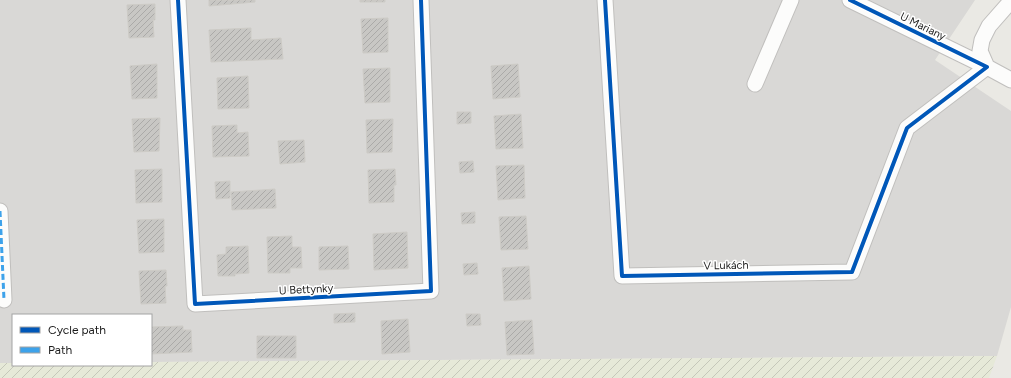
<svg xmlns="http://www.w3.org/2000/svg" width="1011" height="378" font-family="Figtree,sans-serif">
	<defs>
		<pattern id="farmland-furrows" width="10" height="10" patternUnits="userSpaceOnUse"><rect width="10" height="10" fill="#e6e9d8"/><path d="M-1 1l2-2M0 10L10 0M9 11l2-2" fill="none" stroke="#c5c7b9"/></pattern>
		<pattern id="building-hatch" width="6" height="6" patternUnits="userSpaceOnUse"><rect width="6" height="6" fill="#c8c7c4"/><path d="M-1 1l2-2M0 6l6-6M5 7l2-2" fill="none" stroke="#abaaa8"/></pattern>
	</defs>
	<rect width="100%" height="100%" fill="#eae9e4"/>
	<path fill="#d9d8d6" d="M0,0h975l-40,60 76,51v196l-14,49 -846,6v-47h-138v48h-13z"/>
	<path fill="url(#farmland-furrows)" d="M997,356l-8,22h-989v-15h13v2h138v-3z"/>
	<path fill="url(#building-hatch)" stroke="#cdcbc6" d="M209,0h46v2l-46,4z
		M360,0h25v2h-25z
		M155,4v16h-2l1,17 -25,1 -2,-33z
		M388,18v34l-25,1 -2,-34z
		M251,28v12l30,-2 2,21 -72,3 -2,-32z
		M157,64v34l-25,1 -2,-33z
		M518,64l2,33 -27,2 -2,-33z
		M390,68v34l-25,1 -2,-34z
		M248,76l1,32 -31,1 -1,-31z
		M457,112h14v11l-14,1z
		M521,114l2,34 -27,1 -2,-33z
		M160,118l-1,33 -25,1 -2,-33z
		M393,119l-1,33 -25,1 -1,-33z
		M237,125v8l11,-1 1,24 -36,1 -1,-31z
		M304,140l1,22 -25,2 -2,-23z
		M473,161l1,11 -14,1 -1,-11z
		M524,165l1,33 -27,2 -2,-34z
		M162,169v33l-26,1 -1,-33z
		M395,169l1,16h-2v17l-25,1 -1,-33z
		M230,181v17l-14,1 -1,-17z
		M275,189l1,19 -44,2 -1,-18z
		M475,212v11l-13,1 -1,-11z
		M526,216l2,33 -27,1 -2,-33z
		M164,219v33l-25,1 -2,-33z
		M407,232l1,36 -34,2 -1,-36z
		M292,236v11h9l1,21h-12v5h-22l-1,-36z
		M248,246l1,27 -14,1v2h-17l-1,-21 9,-1v-7z
		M348,246l1,23 -30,1v-23z
		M477,263l1,11 -14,1 -1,-11z
		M529,266l2,33 -27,2 -2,-33z
		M166,270l1,16h-2l1,17 -25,1 -2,-33z
		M355,313v9l-21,1v-9z
		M466,314h14l1,11 -14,1z
		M408,319l2,33 -28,2 -1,-33z
		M532,320l2,34 -27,1 -2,-33z
		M183,326v4h8l1,22 -41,2v-27z
		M257,336h39v22h-39z"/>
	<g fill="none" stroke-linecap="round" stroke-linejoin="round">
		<g stroke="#c0bfbd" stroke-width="17">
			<path id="minor" d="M178,0l17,304 236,-13 -10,-291
				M605,0l17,276 230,-4 55,-144 80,-61 -137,-67
				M1011,1l-22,25 -7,14 -2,11 7,16 24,13
				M755,84l36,-84
				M0,211l4,89"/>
		</g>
		<use href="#minor" stroke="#fcfcfb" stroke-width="15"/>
		<path stroke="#3da2ea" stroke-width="3" stroke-dasharray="6 3" stroke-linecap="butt" d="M0,211l4,89"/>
		<g stroke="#fff" stroke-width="6">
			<path id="cycleway" d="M178,0l17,304 236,-13 -10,-291
				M605,0l17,276 230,-4 55,-144 80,-61 -137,-67"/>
		</g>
		<use href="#cycleway" stroke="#0057b8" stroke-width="4"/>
	</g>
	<g text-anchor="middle" stroke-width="3" stroke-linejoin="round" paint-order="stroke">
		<g font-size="11" fill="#1c1c1c" stroke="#fff">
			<text transform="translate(923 26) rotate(26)" y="4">U Mariany</text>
			<text transform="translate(726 265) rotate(-1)" y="4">V Lukách</text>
			<text transform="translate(306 289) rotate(-3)" y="4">U Bettynky</text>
		</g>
	</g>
	<rect x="12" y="314" width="140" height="52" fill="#ffffff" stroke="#a4a4a4"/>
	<rect x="20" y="327" width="20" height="6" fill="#0057b8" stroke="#a4a4a4"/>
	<text x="48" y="334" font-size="12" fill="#1c1c1c">Cycle path</text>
	<rect x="20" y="347" width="20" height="6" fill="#3da2ea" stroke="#a4a4a4"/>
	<text x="48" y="354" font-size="12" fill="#1c1c1c">Path</text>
</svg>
